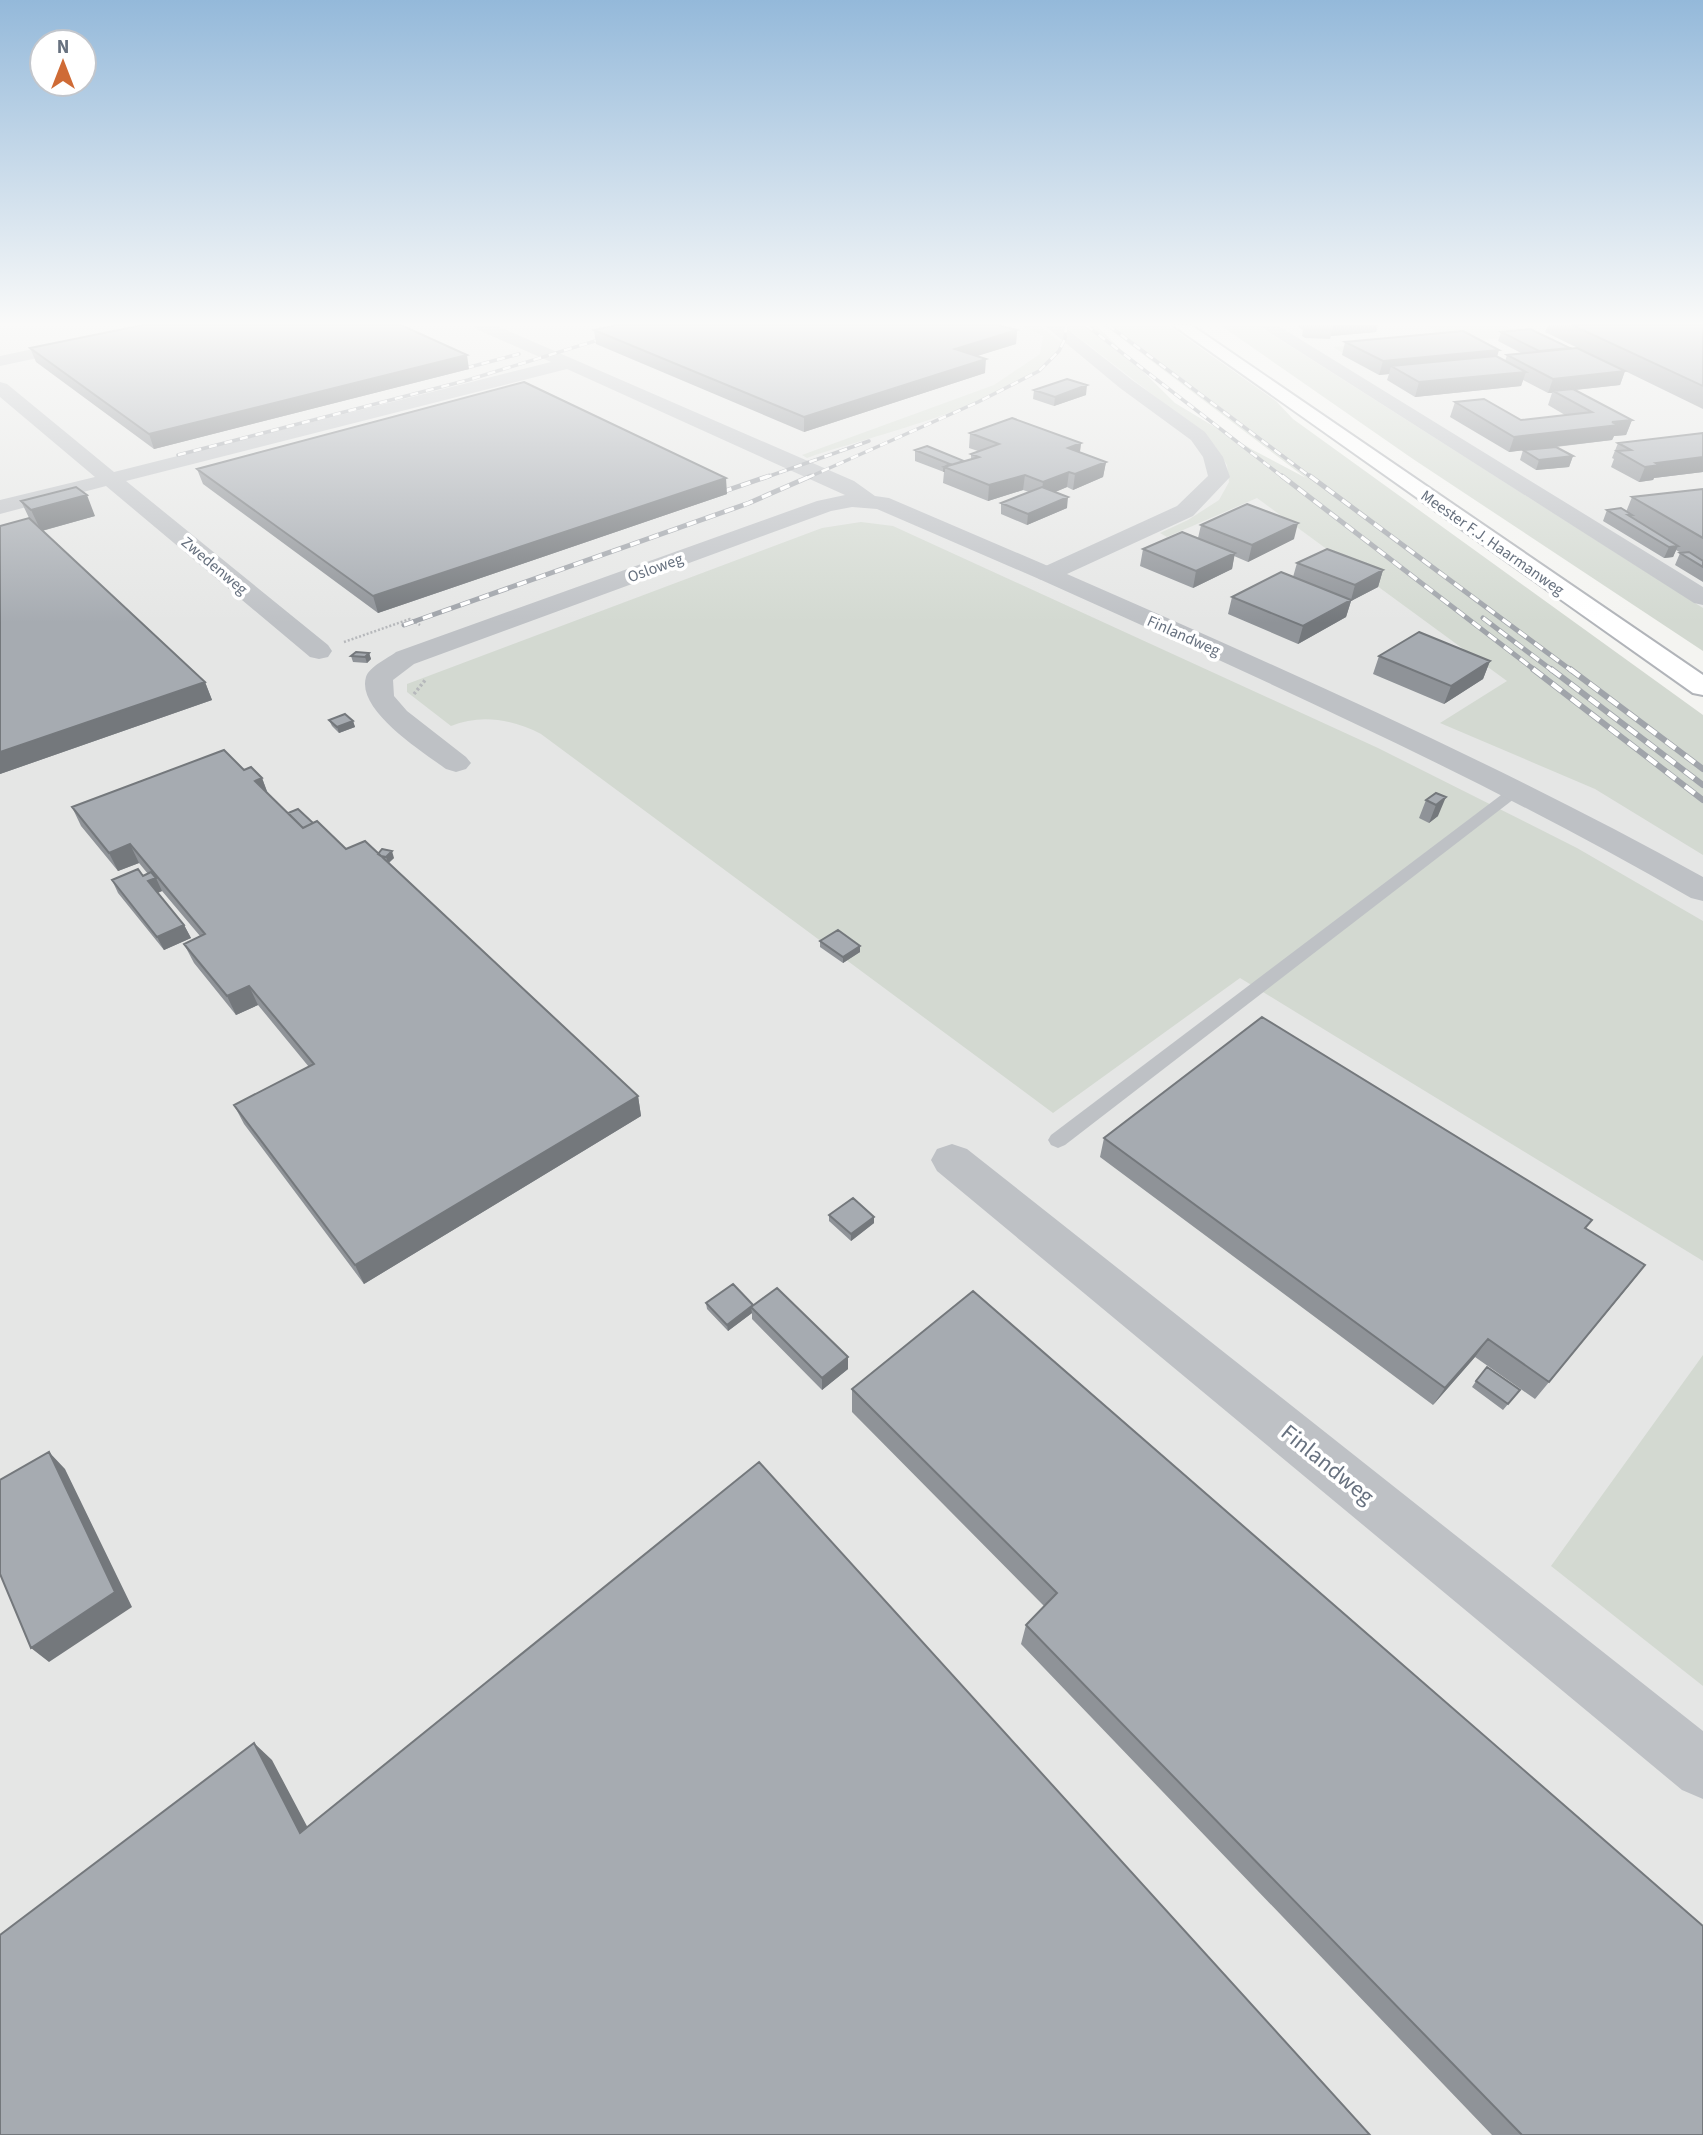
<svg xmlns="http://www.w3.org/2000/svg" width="1703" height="2135" font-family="'Source Sans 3',sans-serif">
	<rect width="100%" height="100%" fill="#f4f4f1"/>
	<path fill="#e5e6e5" d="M0,325h1076l190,163 437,330v1317h-1703z
		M1241,325h462v300z"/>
	<path fill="#d3d9d1" d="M1021,325h18l25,20c-30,54 -197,92 -257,113l-5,-3 192,-70 46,-31 3,-18z
		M1063,325h33l79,78 78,47 53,28 -202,-153h64l108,76 17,18 410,296v140l-108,-66 -155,-66 67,-42 -250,-183 -90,39 -7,-4 28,-13 31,-20 10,-18 -2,-17 -12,-19 -26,-23z
		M1220,325h37l446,283v43l-290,-192z
		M1425,325h78l16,8 -22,2 5,3 -135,13 -26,1 -8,-5 43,-4 -5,-4 68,-6z
		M861,522l32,4 485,222 199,100 126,73v340l-463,-283 -187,135 -512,-379c-28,-15 -61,-20 -90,-8l-44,-34v-8l415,-156z
		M1703,1355v331l-152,-120z"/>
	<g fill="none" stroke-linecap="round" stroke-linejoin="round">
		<g stroke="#b1b4b9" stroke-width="4">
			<path id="secondary" d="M1173,325h18l512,350v20l-10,-2z"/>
		</g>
		<path stroke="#b6b8bb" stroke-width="2.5" stroke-dasharray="2 2" stroke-linecap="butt" d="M344,642l66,-23 10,6"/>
		<path stroke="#b6b8bb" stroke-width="3.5" stroke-dasharray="2.5 2.5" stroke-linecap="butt" d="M414,694l12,-15"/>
		<path fill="#bec1c5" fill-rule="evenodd" d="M1518,784l8,5 -3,3 -458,353 -7,3 -7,-3 -3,-5 3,-5 462,-349z"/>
		<path fill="#bec1c5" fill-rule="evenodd" d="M148,325h29l-8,5 -169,36v-10z
			M474,325h21l359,156 21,15 14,2 166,71 4,5 -4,5 -8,2 -8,-2 -162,-70 -25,-2 -21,4 -417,153 -21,16 1,16 13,15 59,46 5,6 -5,6 -10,3 -10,-3c-23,-17 -90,-59 -80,-92 3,-10 22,-19 30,-25l421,-151 28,-6 -278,-126 -441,112 202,164 4,6 -4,6 -9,2 -9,-2 -204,-171 -106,28v-14l95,-23 -95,-80v-15l7,2 107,88 437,-110 -75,-33z
			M1258,325h19l426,262v18l-9,-2z
			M952,1144l15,5 736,582v68l-21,-9 -745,-619 -6,-11 6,-11z"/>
		<path fill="#bec1c5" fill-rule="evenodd" d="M1044,325h18l70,55 73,52 18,25 7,20 -37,39 -126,58c215,94 430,189 636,303v24l-12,-3c-210,-121 -431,-220 -652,-319l-4,-5 4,-5 138,-63 31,-30 -5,-19 -12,-17 -71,-52z"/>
		<use href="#secondary" fill="#fff" fill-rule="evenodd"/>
		<g stroke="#a0a4aa" stroke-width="3.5">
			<path id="rail-far2" d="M1086,325l198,153
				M1108,325l204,153
				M466,368l53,-14
				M178,455l290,-75 179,-55
				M764,478l105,-37
				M807,478l171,-76 61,-31 20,-20 6,-12 1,-14"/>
		</g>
		<g stroke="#a0a4aa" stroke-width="5">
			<path id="rail-far1" d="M1282,476l254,195
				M1310,476l262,195
				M722,492l47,-16
				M1483,618l70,53
				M404,625l345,-122 62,-27"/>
		</g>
		<g stroke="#a0a4aa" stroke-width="6">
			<path id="rail" d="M1533,669l170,131
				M1551,669l152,116
				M1570,669l133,100"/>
		</g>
		<use href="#rail-far2" stroke="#fff" stroke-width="2.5" stroke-dasharray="8" stroke-linecap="butt"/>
		<use href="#rail-far1" stroke="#fff" stroke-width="3.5" stroke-dasharray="10" stroke-linecap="butt"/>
		<use href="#rail" stroke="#fff" stroke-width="4.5" stroke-dasharray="12" stroke-linecap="butt"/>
	</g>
	<path fill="#8f9398" d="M1298,325h80l-2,7 -45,4 -1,3 -25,-1 -3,-2 1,-6 -6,-4z
		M1548,325h155v84l-158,-77z
		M594,330h423l-1,14 -40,12 9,17 -181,59 -208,-88z
		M1501,332l68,17 56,22 -5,14 -45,5 57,30 -6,15 -12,1 -2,4 -56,7 17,9 -4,11 -33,3 -16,-10 3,-10 -14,2 -59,-35 5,-15 66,18 44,-5 -17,-10 4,-12h-4l-25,-13 -2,6 -106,11 -28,-17 2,-6 -10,1 -37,-20 3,-13 152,15 8,4 2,-6 16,-1 -25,-13z
		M30,348l439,21 -315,80 -118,-87z
		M1034,390l52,5 -32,11 -21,-7z
		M1703,432v40l-49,6 -1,2 -14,2 -28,-15 3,-8 -2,-1 6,-15 84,-10z
		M970,433l111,10 -1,9 26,10 -3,15 -30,13 -6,-3 -12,5 12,16 -40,17 -26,-11v-11l28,-11 -6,-2 -35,11 -45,-18 1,-11 -29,-11v-11l49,11 7,-2v-5l7,-3 -9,-3z
		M197,469l530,25 -349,119 -175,-129z
		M1703,489v93l-28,-17 5,-12h1l-5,-3 -3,7 -9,1 -61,-37 4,-11 19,2 6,-15z
		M21,501l74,15 -53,15 163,151 7,18 -212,74v-248l30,-6z
		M1201,525l93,14 -46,23 -14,-6 -2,13 -39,19 -53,-22 3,-17 55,-11z
		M1297,563l86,7 -5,17 -27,14 -5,16 -48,27 -70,-30 4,-17 61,-20z
		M369,653l2,6 -4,4 -14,-1 -2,-6z
		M1379,656l111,5 -7,18 -39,25 -71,-30z
		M329,720l24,1 2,6 -16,6 -7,-7z
		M244,770l18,8 6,16 20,19 25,10 33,26 32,5 16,4 -5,5 249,233 3,20 -277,168 -120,-160 -10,-19 75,-38 -51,-62 -22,10 -42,-52 -10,-19 16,-8 -38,-45 -4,2 26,32 7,13 -27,12 -46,-57 -6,-13 31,-4 5,-2 -9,-11 -21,8 -37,-45 -9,-19z
		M1436,793l2,23 -9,7 -10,-5 7,-18z
		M820,941l40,5v6l-17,11 -23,-16z
		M1104,1138l482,90 45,55 -96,116 -60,-42 -42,48 -333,-248z
		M829,1215l45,8 -23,18 -22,-20z
		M706,1303l47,2 95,52v12l-26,21 -70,-71v-6l-24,18 -21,-22z
		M1476,1381l44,9 -17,20 -31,-23z
		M852,1389l851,746h-211l-471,-491 5,-19 18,-19 -192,-194z"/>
	<path fill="#74787c" d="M1329,325h49l-2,7 -45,4 2,-11z
		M1017,330l-1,14 -61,19v-14z
		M1499,350l-4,14 -104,2 -2,8 -10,1 4,-14z
		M467,355l2,14 -315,80 -5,-15z
		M986,359l-1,14 -181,59v-15z
		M1625,371l-5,14 -65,7 -2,-1 -1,2h-4l5,-14z
		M1526,372l-5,14 -106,11 4,-15z
		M1087,385l-1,10 -32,11 1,-9z
		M1632,420l-6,15 -12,1 -2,4 -103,12 5,-15z
		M1081,443l-2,15 -11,-10z
		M1573,456l-4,11 -33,3 3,-10z
		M1703,457v15l-49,6 -1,2 -14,2 6,-15 11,-4z
		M1106,462l-3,15 -30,13 2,-16z
		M1069,472l-2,15 -26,11 2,-16z
		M1025,475l-2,15 -35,11 1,-16z
		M726,478l1,16 -349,119 -5,-17z
		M87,495l8,21 -54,15 -10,-21z
		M1068,497l-1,11 -40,17 1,-11z
		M1298,523l-4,16 -46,23 4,-17z
		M1678,546l-5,11 -9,1 5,-11z
		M1235,553l-3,16 -39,19 3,-17z
		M1383,570l-5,17 -27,14 -5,16 -48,27 5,-18 48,-26 4,-15z
		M369,653l2,6 -4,4 -2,-6z
		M1490,661l-7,18 -39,25 7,-18z
		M205,682l7,18 -212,74v-22z
		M353,721l2,6 -16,6 -2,-6z
		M262,778l7,19 -14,-16z
		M1446,797l-8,19 -9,7 7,-18z
		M130,844l9,19 -21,8 -9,-18z
		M392,851l2,7 -6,5 -2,-6z
		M156,878l6,13 -8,3 -6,-13z
		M184,925l7,13 -27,12 -7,-13z
		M860,946v6l-17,11v-6z
		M249,986l9,19 -22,10 -9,-19z
		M638,1096l3,20 -277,168 -9,-19z
		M874,1217v6l-23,18v-7z
		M1645,1265l-14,18 -96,116 14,-17z
		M751,1307l1,6 -24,18 -1,-6z
		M1488,1339l-13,18 -42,48 12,-17z
		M848,1357v12l-26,21v-12z
		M49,1452l16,17 67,138 -83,55 -18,-14z
		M254,1743l18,17 46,87 -18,-14z"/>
	<path fill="#a6abb1" stroke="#74787c" stroke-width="2" d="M143,325h258l66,30 -318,79 -119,-86z
		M617,325h381l19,5 -62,19 31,10 -182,58 -210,-87z
		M1572,325h131v61z
		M1530,329l40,19 -31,3 -38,-19z
		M1463,331l36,19 -116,11 -38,-19z
		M1577,348l48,23 -72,8 -46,-24z
		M1496,356l30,16 -107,10 -28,-16z
		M1067,379l20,6 -32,12 -21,-7z
		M524,382l202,96 -353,118 -176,-127z
		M1573,389l59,31 -20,2 7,3 -105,12 -59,-35 29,-3 37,21 71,-8 -39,-21z
		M1012,418l69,25 -13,5 38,14 -31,12 -6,-2 -26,10 -18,-7 -36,10 -45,-18 35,-10 -8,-3 28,-10 -29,-11z
		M1703,433v24l-47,6 4,2 -15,2 -28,-16 14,-1 -13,-7z
		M927,446l37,15 -20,6v5v-5l6,-3 -35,-14z
		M1556,447l17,9 -34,4 -16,-10z
		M76,487l11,8 -56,15 -10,-9z
		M1042,487l26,10 -40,17 -27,-11z
		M1703,489v49l-71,-41z
		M1247,504l51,19 -46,22 -51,-20z
		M1621,508l11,7h-4l50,31 -9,1 -62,-37z
		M29,518l176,164 -205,70v-226z
		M1182,532l53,21 -39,18 -53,-22z
		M1327,549l56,21 -28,15 -58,-22z
		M1689,552l14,9v6l-23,-14z
		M1281,572l70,28 -48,26 -71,-29z
		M1419,632l71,29 -39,25 -72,-30z
		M356,652l13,1 -4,4 -14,-1z
		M345,714l8,7 -16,6 -8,-7z
		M224,750l20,20 7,-3 11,11 -7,3 48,47 14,-7 29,28 19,-8 273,255 -283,169 -121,-160 80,-41 -65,-78 -22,10 -43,-52 21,-10 -75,-90 -21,9 -37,-46z
		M1436,793l10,4 -10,8 -10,-5z
		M298,809l15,14 -10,5 -15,-15z
		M382,849l10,2 -6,6 -5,-1 -3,-2z
		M138,869l5,7 8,-4 5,6 -8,3 36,44 -27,12 -45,-57z
		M838,930l22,16 -17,11 -23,-16z
		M1262,1017l330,203 -7,8 60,37 -96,117 -61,-43 -43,49 -341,-250z
		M853,1198l21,19 -23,17 -22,-19z
		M733,1284l20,21 -26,20 -21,-22z
		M777,1288l71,69 -26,21 -71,-71z
		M973,1291l730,635v209h-181l-496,-510 31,-32 -205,-204z
		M1487,1367l33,23 -12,14 -32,-23z
		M49,1452l66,140 -84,56 -31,-74v-94z
		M759,1462l611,673h-1370v-200l254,-192 46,90z"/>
	<linearGradient id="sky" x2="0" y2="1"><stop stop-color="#94b9da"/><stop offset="0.52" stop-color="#fafaf9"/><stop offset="1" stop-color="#fafaf9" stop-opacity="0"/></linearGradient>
	<rect width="1703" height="623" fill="url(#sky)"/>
	<g text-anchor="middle" stroke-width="7" stroke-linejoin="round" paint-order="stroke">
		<g font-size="16" fill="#67717f" stroke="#fff">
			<text transform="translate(1493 542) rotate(35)" y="6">Meester F.J. Haarmanweg</text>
			<text transform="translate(215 565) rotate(40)" y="6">Zwedenweg</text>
			<text transform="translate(655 567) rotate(-20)" y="6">Osloweg</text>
			<text transform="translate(1184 635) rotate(24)" y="6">Finlandweg</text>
		</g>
		<g font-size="23" fill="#67717f" stroke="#fff">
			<text transform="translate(1328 1464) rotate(39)" y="8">Finlandweg</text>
		</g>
	</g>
	<g transform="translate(63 63)"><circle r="33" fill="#ffffff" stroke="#c2c6cc" stroke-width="2"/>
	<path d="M0-5L12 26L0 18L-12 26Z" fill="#cf6b36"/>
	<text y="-10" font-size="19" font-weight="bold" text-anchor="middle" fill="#67717f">N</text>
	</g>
</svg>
